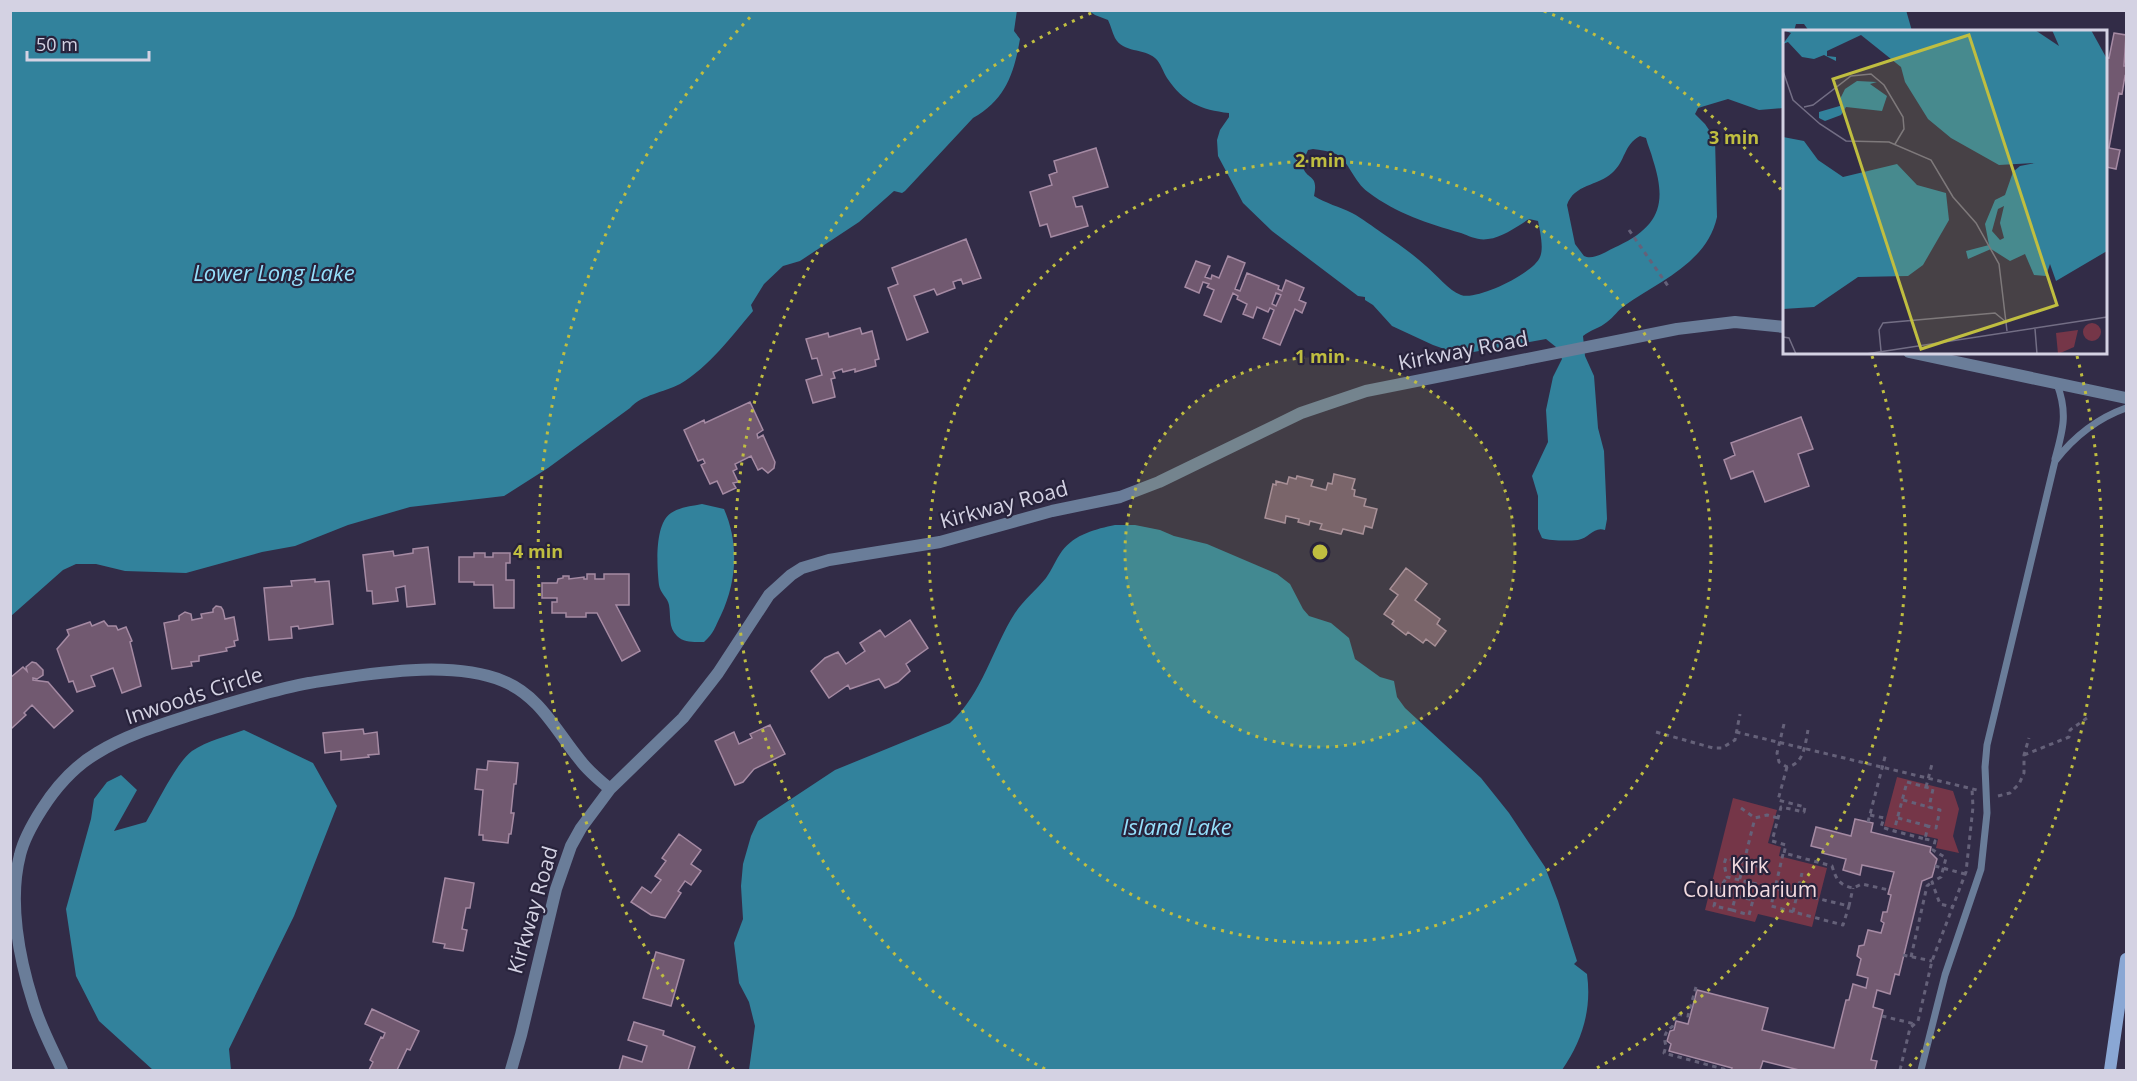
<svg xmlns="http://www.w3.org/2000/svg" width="2137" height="1081" font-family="'Open Sans',sans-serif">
	<rect width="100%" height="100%" fill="#322c47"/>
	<path fill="#753648" d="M1897,777l56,14 6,18 -6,27 6,17 -23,-5 2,-9 -54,-13z
		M1733,798l44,12 -9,33 13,4 -2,9 48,12 -15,59 -54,-13 -3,8 -50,-12z"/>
	<path fill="#32829c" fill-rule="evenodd" d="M11,10h1006l-3,21 6,8c-6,35 -15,61 -47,79l-68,73 -3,2 -8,-2 -35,31 -59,39 -17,5 -19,18 -13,21 2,6c-21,25 -44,56 -73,73 -17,9 -37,10 -50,24l-82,60 -44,28 -94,11 -62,18 -53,21 -33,6 -76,21 -61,-2 -29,-7h-20l-13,6 -52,46z
		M1906,10l6,21h-103l-5,-7h-8l-2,7 -10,1v76l-25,2 -31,-11 -30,9 -3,6 10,10 10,15 2,78c-10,46 -58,64 -93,89 -6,4 -10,11 -17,16 -7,6 -17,8 -24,14l2,20 9,20 4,52 6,23 3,68 -2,11c-11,-4 -16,8 -27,10 -10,1 -27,1 -36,-2l-4,-9v-33l-6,-20 16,-34 -2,-32 7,-33 9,-18 -6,-12 -10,-8 -78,14 -15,-1 -20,-7 -41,-19 -19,-21 -8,-5v-3l-7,-1 -86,-65 -29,-28 -25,-47 -1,-16 3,-10 9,-13v-4c-28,-3 -46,-11 -62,-35 -4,-6 -6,-15 -12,-20 -11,-10 -32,-5 -40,-20 -3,-6 -4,-12 -7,-18l-13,-5 -6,-4zM1640,136l6,2c2,8 5,14 7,22 14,43 7,66 -35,86 -10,4 -24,15 -34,10l-9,-12 -8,-39c7,-21 31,-19 45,-32 14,-12 11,-28 28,-37zM1313,149c7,1 16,2 23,5 13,7 18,28 32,38 29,22 59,31 93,41 8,3 18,8 27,6 15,-2 28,-12 41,-20l9,2c2,10 6,27 2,36 -6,16 -63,44 -79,38 -13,-5 -24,-20 -35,-29 -13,-12 -29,-23 -44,-33 -9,-6 -20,-15 -30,-20 -12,-6 -27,-10 -38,-17 5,-24 -8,-14 -12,-32l6,-14z
		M702,504l22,5c15,34 13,72 -3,106 -6,12 -7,18 -17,27 -10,0 -20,1 -27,-6 -9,-9 -6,-20 -8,-31 -1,-7 -9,-12 -10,-20 -2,-18 -5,-61 12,-72 9,-6 21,-7 31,-9z
		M1115,525h20l25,5 14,6 33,8 70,30 13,10 13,25 6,7 22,7 18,15 6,21 25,18 14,4 3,16 8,11 76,70 28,35 36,54 13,34 19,60 -3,3 13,10c5,36 -5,67 -25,96h-813l6,-44 -6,-24 -10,-19 -5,-40 9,-24 -2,-33 2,-22 8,-28 7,-15 77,-51 115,-47c33,-30 42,-74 65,-110 9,-13 21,-23 31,-35 6,-8 10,-19 16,-27 13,-17 34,-22 53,-26z
		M244,730l69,33 24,43 -43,110 -65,133 2,21 -32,-1 -46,1 -54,-49 -23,-45 -10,-67 25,-90 3,-20 13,-17 14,-7 16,15 -23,41 32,-9c11,-18 30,-59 46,-71 15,-10 35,-15 52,-21z"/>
	<path fill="#715970" stroke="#a58aa3" stroke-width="1.5" fill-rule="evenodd" d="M2114,33l12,2 -2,31h2v11l-1,-1 -3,18 -3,-1 -10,55 11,2 -4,19 -10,-2v-110l3,1z
		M1096,148l12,39 -35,10 3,10 6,-1 6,20 -37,11 -4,-13 -7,2 -10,-34 22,-7 -3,-10 8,-3 -3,-11z
		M966,239l15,39 -18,6 -2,-5 -8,3 2,6 -18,7 -3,-6 -20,7 14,36 -21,8 -19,-52 10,-4 -6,-16z
		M1228,256l17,7 -10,26 5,2 7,-18 32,13 -1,3 4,2 4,-11 18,8 -5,12 7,3 -4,10 -7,-4 -15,36 -17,-7 11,-28 -4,-2 -2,4 -11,-5 -4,11 -10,-4 4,-10 -10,-5 1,-3 -5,-3 -12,29 -17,-7 10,-25 -7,-3 2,-3 -6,-2 -4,11 -14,-6 11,-26 14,5 -5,11 6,2 1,-4 7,3zM1276,293l5,2 -5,11 -4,-2z
		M860,328l2,6 10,-3 7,28 -4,1 1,6 -21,6v-3l-12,3 -1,-3 -9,3 2,6 -4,1 4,18 -22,6 -7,-23 16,-5 -5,-17 -5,1 -6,-20 22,-6 1,4z
		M750,402l13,28 -6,4 1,4 5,-3 12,27 -1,6 -6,5 -6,-5 -4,2 -7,-14 -16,8 2,5 -4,2 5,11 -5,1 3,5 -13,6 -6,-13 -7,3 -9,-19 4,-2 -2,-4 -5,2 -14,-31 20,-10 1,3z
		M1801,417l12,32 -15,5 11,32 -44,16 -12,-31 -22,8 -7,-19 11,-5 -4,-12z
		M1334,474l21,5 -3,10 3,1 -1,6 12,3 -2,7 13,3 -5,19 -7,-2 -2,8 -20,-5 -2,5 -21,-5 2,-5 -12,-3 -1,4 -11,-3 1,-3 -13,-3 -1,7 -20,-5 8,-34 3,1v-4l11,3 2,-7 7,2 1,-3 16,4 -2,6 15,4 2,-7 4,1z
		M428,547l7,57 -28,3 -2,-21 -9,2 2,13 -25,3 -1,-13h-5l-4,-36 30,-4 1,5 19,-3v-4z
		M474,553h11v4h8v-4h17v10h-4v17h8v28h-20l-1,-23h-19v-3h-15v-25h15z
		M1406,568l21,16 -12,16 25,19 -3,5 9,7 -11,15 -9,-7 -3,4 -15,-11 -2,3 -14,-11 2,-3 -10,-7 14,-19 -8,-6z
		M587,574h8v5h9v-5h25v31h-13l24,46 -18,10 -25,-48h-11v4h-20v-4h-14v-11h5v-4h-15v-15h15l1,-4 5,-1v-2h6v3l15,-2v2h3z
		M315,579v3l14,-1 4,43 -34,5 -1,-3 -7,1 1,11 -23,2 -5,-52 28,-2 -1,-5z
		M216,606l5,1 2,3 2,9 9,-2 4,23 -4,1 1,5 -9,2 1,3 -28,5v5l-8,1 1,4 -20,3 -8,-46 15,-3v-4l6,-4 6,2 1,6 10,-2 -1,-4 12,-2v-3z
		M910,620l18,28 -22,16 4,7 -12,11 -13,6 -6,-9 -29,10 -2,-4 -19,13 -18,-27 14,-13 13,-6 8,12 19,-13 -5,-8 20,-13 5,7z
		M104,621l4,5h8l2,4 8,-3 6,14 -2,1 11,44 -19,7 -9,-25 -22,8 4,10 -18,6 -4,-11 -4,1 -12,-33 12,-14 -2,-5 23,-8 2,4z
		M32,662l4,1 7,7v5l-6,4 -4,-1v2l15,2 25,29 -19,17 -22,-23 -8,8 2,2 -14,13 -2,-2v-48l13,-11 4,4 -1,-4z
		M770,725l15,29 -31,15 -11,13 -8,3 -20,-44 19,-9 5,12 13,-6 -2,-4z
		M363,729l1,5 13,-2 2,22 -11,1 1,2 -28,3v-9l-16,2 -2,-20z
		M488,761l30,2 -2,21h-2l-3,29h3l-3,21h-2l-1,9 -25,-3v-5h-4l4,-45 -8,-1 2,-20 10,1z
		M1855,819l18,4 -2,9 60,15 -1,5 7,7 -5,18 -10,4 -23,94 -4,-1 -5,20 -13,-4 -4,17 10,3 -12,50 6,1 -2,9h-76l-36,-9 -3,9h-29l1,-2 -63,-17 2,-7 -4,-3 3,-10 4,-1 2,-9 12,3 9,-34 71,18 -6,22 72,18 12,-48h3l4,-16 13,4 2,-10 -11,-3 4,-16 -4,-3 2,-10 5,-1 4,-15 13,3 3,-10 -3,-2 2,-9h4l4,-17 -3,-1 6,-22 -32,-7 -2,10 -17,-5 3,-11 -24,-6 1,-4 -12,-3 5,-19 35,9z
		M679,834l22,16 -10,14 10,7 -10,14 -6,-4 -7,10 3,2 -16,25 -14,-3 -20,-13 11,-15 9,6 10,-13 -6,-4 11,-15 -4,-3z
		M445,878l29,5 -4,25h-4l-4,21 5,1 -4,21 -19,-3 1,-4 -12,-2z
		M656,952l28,8 -13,46 -28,-8z
		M372,1009l47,22 -9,19 -3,-1 -10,21h-28l4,-8 -3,-2 11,-23 2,1 2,-5 -20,-9z
		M634,1022l30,9 -1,4 32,12 -7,23h-69l4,-14 19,6 5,-16 -19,-6z"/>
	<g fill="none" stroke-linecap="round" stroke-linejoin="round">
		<path stroke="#656179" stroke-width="3" stroke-dasharray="4.5 4.5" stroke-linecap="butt" d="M1629,230l39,56
			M1784,724l-7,29 2,9 8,5c17,-3 18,-22 21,-37
			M1656,732l57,16h9l13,-8 5,-26
			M1736,732l241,58
			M2024,755l45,-18 1,-7 17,-12
			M1787,767l-9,33 27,7 -1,5 -23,-5 -9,34 14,4 -2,8 48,13c4,13 7,19 21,22l9,-4 27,6
			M1907,782l26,7 -4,18 11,3 -4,18 -8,-2 -3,13 -31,-8z
			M1926,787l6,-23
			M1998,796l12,-3 9,-9 5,-11v-18l5,-17
			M1903,800l26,7
			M1741,808l14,10 12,-3 11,3
			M1870,815l14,3 -3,9 13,4
			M1898,818l30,8
			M1868,822l18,-69
			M1925,839l10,2 -2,9 13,8 -5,19 -9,5 8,22 13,3
			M1783,854l-12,52 72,19 6,-19
			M1935,866l30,8
			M1759,875l2,-8 -35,-9 -2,6 3,13 122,29 4,-18
			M1718,891l9,-14
			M1753,900l1,-7
			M1732,910l-18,-4 4,-15 35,9 -4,15 -17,-5c8,-31 15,-61 23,-92
			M1793,912l9,-39
			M1903,955l29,6
			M1911,957l16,-71 5,-4
			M1696,987l-8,29 -12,-2 -3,12c-8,6 -10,10 -7,20l-2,7 63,17
			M1882,1016l33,8
			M1900,1070l10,-42 8,-7 14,-60 34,-89 7,-65 -1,-18"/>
		<path stroke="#6a7d99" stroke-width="7" d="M2055,459c8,-29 13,-46 2,-75
			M1921,1070l24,-95 36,-106 6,-56 -2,-46 2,-22 68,-284c18,-23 43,-43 71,-53"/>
		<path stroke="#6a7d99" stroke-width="12" d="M1909,352l217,46
			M62,1070c-10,-22 -22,-44 -29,-68 -14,-44 -25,-101 -13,-147 4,-17 13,-32 22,-46 14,-22 33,-43 55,-56 31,-19 66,-29 100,-40 37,-11 74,-23 112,-30 56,-9 141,-24 194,-2 37,15 53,50 77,79 8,11 19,20 30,29
			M511,1070l10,-35 35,-146 15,-43 10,-18 29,-39 73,-71 35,-45 51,-78 22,-20 11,-7 27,-8 111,-18 112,-31 68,-14 39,-15 142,-69 65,-22 311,-62 58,-7 49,5"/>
		<path stroke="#8aa7d4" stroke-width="12" d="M2110,1070l16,-111"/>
	</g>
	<circle cx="1320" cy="552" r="195" fill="#c0be40" fill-opacity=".12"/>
	<g fill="none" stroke="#c0be40" stroke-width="3" stroke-dasharray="3 6">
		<circle cx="1320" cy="552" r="195"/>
		<circle cx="1320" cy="552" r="391"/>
		<path d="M1045 1069A586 586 0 0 1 1096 11M1544 11A586 586 0 0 1 1782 191M1872 356A586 586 0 0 1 1595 1069"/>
		<path d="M734 1070A782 782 0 0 1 753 14M2077 356A782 782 0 0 1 1906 1070"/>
	</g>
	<g text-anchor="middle" stroke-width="4.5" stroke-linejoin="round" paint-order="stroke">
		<g font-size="21" fill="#d4d2e3" stroke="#28233c">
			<text transform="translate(1463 351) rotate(-11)" y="7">Kirkway Road</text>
			<text transform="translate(1004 505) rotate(-15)" y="7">Kirkway Road</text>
			<text transform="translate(194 696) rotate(-18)" y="7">Inwoods Circle</text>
			<text transform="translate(533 910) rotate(-74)" y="7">Kirkway Road</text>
		</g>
		<g font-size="21" fill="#f3dbe0" stroke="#28233c">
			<text x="1750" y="873">Kirk<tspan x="1750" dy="24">Columbarium</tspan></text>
		</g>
		<g font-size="22" font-style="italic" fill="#96e0fc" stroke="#28233c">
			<text x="274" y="281">Lower Long Lake</text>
			<text x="1177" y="835">Island Lake</text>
		</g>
	</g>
	<g transform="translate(1783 30)">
		<rect width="324" height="324" fill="#322c47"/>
		<path d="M300 302a9 9 0 1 1 18 0a9 9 0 1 1-18 0ZM295,300l-4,17 -16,7 -2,-21z" fill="#753648"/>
		<path d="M0,0h252l24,16 -7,-16h39l16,29v192l-51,30 -6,-17 -4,12 -12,-1 -9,-21 -15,7 -19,-12 -23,10 -2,-8 23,-6 -4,-21 10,-24 10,-5 8,-23 7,-6 15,-3 -36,2 -48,-27 -23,-19 -23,-37 -4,-15 -40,-32 -34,16v5l9,1v4l-12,-6 -10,4 -12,-2 -14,-15 -5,2 8,-11zM221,176l-4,17 4,15 -4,2 -8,-9 6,-22zM74,51l20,1 -7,2 17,12 -5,15 -36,-4 -5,8 -16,6 -6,-3v-6l24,-7 -3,-6 5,-10zM0,107l21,4 14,19 25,17 54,-13 20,21 29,8 3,27 -26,45 -15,11 -50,1 -44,30 -31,2z" fill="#32829c" fill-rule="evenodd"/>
		<path fill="none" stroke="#736e85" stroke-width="1.5" d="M0,41l10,29 27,24 26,17 43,1 42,18 22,37 23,26 23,41 8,67M21,77l9,-2 38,-29 20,-2 13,11 19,32 1,12 -9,15M252,299l2,25M0,307l6,1 7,16M98,321l-2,-21 4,-7 112,-10 11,9M83,324l241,-37"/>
		<path fill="#c0be40" fill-opacity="0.15" stroke="#c0be40" stroke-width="3" d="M186,5l88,270 -136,44 -88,-270z"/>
		<rect width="324" height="324" fill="none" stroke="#d4d2e3" stroke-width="3"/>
	</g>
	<circle cx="1320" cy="552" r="9" fill="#c0be40" stroke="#28233c" stroke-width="3"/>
	<g font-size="18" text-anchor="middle" font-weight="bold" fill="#c0be40" stroke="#28233c" stroke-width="4.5" stroke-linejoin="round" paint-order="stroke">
		<text x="1734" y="144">3 min</text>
		<text x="1320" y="167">2 min</text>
		<text x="1320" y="363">1 min</text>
		<text x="538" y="558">4 min</text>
	</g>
	<rect width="2137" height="1081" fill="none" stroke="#d4d2e3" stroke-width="24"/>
	<path d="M27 51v9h122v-9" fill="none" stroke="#d4d2e3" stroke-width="3"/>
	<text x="36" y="51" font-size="18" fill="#d4d2e3" stroke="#28233c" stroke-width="4.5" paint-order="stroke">50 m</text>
</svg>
